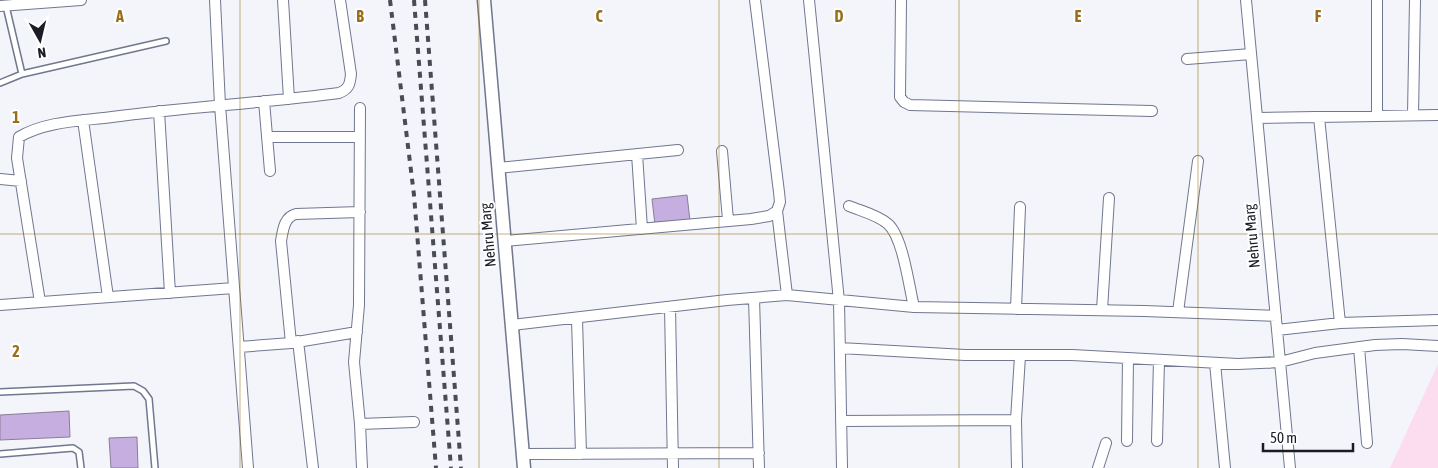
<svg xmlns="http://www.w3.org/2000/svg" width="1438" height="468" font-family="'Asap Condensed',sans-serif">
	<rect width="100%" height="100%" fill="#f3f5fa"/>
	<path fill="#fcddf0" d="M1438,364v104h-48z"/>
	<path fill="#c7aee1" stroke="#897e96" d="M687,195l3,26 -35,4 -3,-26z
		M69,411l1,26 -70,3v-25z
		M137,437l1,31h-27l-2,-30z"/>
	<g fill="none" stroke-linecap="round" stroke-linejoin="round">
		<g stroke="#70778e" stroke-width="8">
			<path id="service" d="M6,6l16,68
				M0,83l22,-9 144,-33
				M0,392l134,-6 9,5 6,8 6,69
				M0,454l73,-6 6,4 2,16"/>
		</g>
		<g stroke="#70778e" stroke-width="12">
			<path id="minor" d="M215,0l5,105 28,363
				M283,0l6,99
				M809,0l30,301 3,167
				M901,0l-1,97 4,5 6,3 242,6
				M1246,0l44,468
				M1377,0v116
				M0,6l81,-6
				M1187,59l64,-5
				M264,101l6,70
				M360,108l-1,197 -5,57 6,62 2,44
				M159,111l11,182
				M1413,115l2,-115
				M1319,117l21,206
				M1257,118l181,-3
				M83,120l25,177
				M267,137h93
				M722,151l6,69
				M637,154l5,75
				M498,168l180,-18
				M0,179l21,2
				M849,206c12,5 29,9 39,18 15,13 21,63 26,83
				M777,211l10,84
				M505,241l246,-22 18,-3 8,-5 3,-9 -1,-10 -24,-192
				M754,298l5,170
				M40,302l-23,-144 2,-21c27,-16 62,-16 93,-20 75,-10 152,-14 227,-24 10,-4 11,-9 12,-19l-11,-74
				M0,305l234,-17
				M670,307l3,161
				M1016,309l4,-102
				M1102,310l7,-112
				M1178,312l20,-151
				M577,319l4,135
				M512,325l215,-25 60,-5 127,12 230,4 132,5
				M1277,330l63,-7 98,-3
				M298,341l15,127
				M291,343l-10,-102c2,-11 3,-24 15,-27l64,-2
				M239,347l52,-4 66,-11
				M1359,347l8,96
				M840,348l125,7h107l166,9 42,-2 35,-9 60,-8 27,-1 36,2
				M1215,363l10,105
				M841,421l175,-1
				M360,424l54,-2
				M1127,441l1,-83
				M1157,441l2,-81
				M523,454l236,-1
				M1017,468l-1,-48 4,-64
				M1098,468l8,-25"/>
		</g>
		<g stroke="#70778e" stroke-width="15">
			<path id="tertiary" d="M484,0l40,468"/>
		</g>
		<use href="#service" stroke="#fff" stroke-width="5"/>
		<use href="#minor" stroke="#fff" stroke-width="10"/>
		<use href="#tertiary" stroke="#fff" stroke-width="12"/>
		<path stroke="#4a4c55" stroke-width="4" stroke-dasharray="6 6" stroke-linecap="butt" d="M390,0l24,195 22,273
			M414,0l37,468
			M425,0l36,468"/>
	</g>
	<path fill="none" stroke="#986e1b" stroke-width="1" stroke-opacity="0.55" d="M240,0v468M479,0v468M719,0v468M959,0v468M1198,0v468M0,234h1438"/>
	<g text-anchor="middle" stroke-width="4" stroke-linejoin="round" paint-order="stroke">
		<g font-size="15" fill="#1a1c26" stroke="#fff">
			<text transform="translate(488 235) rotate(-95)" y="5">Nehru Marg</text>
			<text transform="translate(1252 236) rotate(-95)" y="5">Nehru Marg</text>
		</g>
	</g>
	<g font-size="16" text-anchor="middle" font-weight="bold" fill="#986e1b" stroke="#fff" stroke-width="4" stroke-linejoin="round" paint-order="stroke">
		<text x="120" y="22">A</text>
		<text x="360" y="22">B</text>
		<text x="599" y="22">C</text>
		<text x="839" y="22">D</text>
		<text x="1078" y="22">E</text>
		<text x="1318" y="22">F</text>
		<text x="16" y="123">1</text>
		<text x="16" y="357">2</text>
	</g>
	<g transform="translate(40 40) rotate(172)" stroke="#ffffff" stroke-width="4" paint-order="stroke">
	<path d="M0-4L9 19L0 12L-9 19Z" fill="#1a1c26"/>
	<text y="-8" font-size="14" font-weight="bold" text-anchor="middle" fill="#1a1c26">N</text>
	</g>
	<path d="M1263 443v8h90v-8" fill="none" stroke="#1a1c26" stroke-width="2.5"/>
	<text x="1270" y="443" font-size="15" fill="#1a1c26" stroke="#ffffff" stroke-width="4" paint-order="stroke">50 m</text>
</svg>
